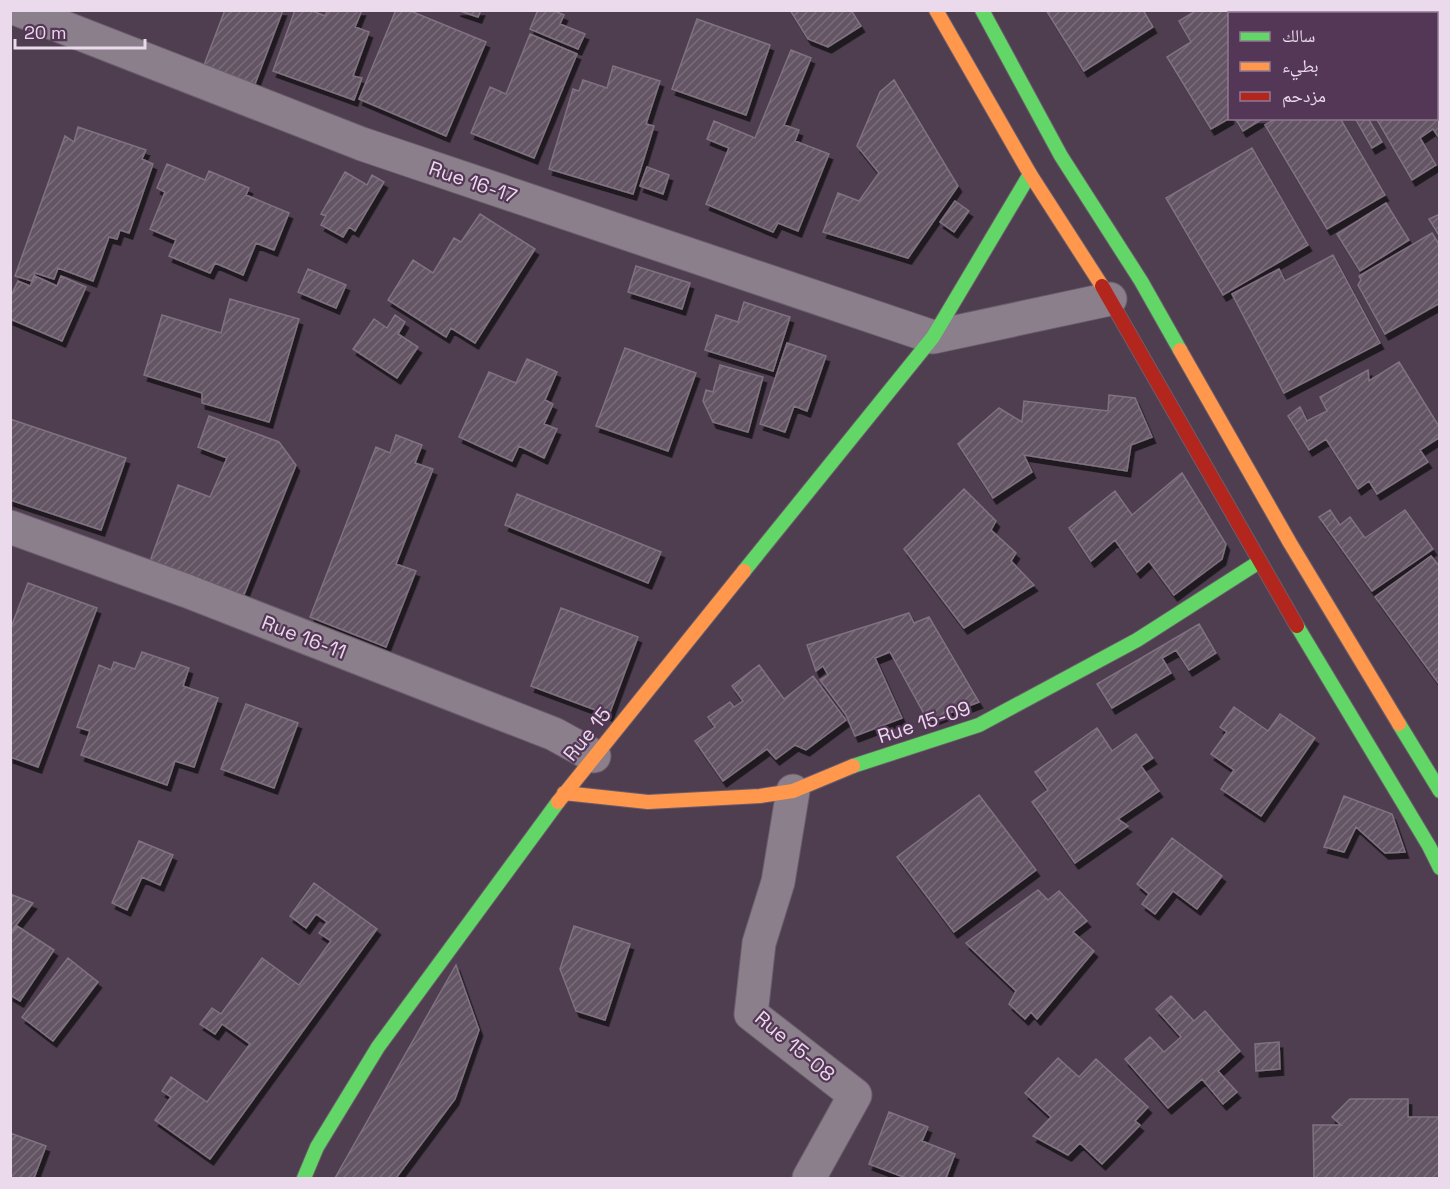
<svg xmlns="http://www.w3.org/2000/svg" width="1450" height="1189" font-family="'Space Grotesk','Noto Naskh Arabic',sans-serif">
	<defs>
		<pattern id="building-hatch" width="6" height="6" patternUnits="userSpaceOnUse" patternTransform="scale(1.5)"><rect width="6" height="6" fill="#635564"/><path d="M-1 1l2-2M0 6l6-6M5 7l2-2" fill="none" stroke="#7a6d7a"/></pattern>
		<filter id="shadow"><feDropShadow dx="3.5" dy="6" stdDeviation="0" flood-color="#0009"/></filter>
	</defs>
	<rect width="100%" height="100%" fill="#4e3e4f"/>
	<path fill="url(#building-hatch)" stroke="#807280" stroke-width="1.5" filter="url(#shadow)" d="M225,10h58l-28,74 -51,-19z
		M295,10h15l15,6 3,-6h34l-7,17 14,5 -16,44 9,2 -8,22 -81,-29z
		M396,10h12l78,32 -40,94 -87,-37z
		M457,10h24l-3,7z
		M538,10h14l12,5 -4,9 25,10 -7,15 -48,-20z
		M790,10h61l10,16 -33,21 -20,-8z
		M1046,10h97l10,17 -69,44z
		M1197,10h61l2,4h-30v104l-19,11 -44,-72 24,-15 -12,-21z
		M1291,10h50l2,4h-50z
		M1369,10h31l2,4h-31z
		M1409,10h31v33l-4,1v-30h-26z
		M697,19l73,26 -24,70 -74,-26z
		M530,34l47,20 -43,104 -63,-25 19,-46 16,7z
		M791,50l20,8 -27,67 15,5 -4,11 34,13 -31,77 -20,-8 -5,9 -67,-28 23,-56 -22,-9 7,-18 41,17z
		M613,66l47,15 -14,43 8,2 -21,68 -84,-25 24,-80 6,2 4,-11 24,8z
		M894,80l64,106 -50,72 -85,-26 15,-39 21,8 20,-28 -22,-27 23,-54z
		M1436,81l4,5v53l-7,-10 -13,9 16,27 -24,15 -36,-62h60z
		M1235,118h29l-21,13z
		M1276,118h64l45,77 -58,34 -62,-104z
		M1355,118h13l14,24 -10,6z
		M78,127l68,23 -4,9 11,5 -24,69 -9,-3 -3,9 -8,-2 -16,44 -35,-13 -4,11 -19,-6 -3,8 -17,-5 50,-140 9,6z
		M1252,148l56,97 -85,50 -57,-97z
		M167,164l38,16 4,-9 40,17 -3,7 43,18 -15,37 -18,-7 -13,32 -28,-12 -5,10 -41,-17 7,-16 -26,-11 15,-37 -8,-4z
		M647,167l22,8 -6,19 -23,-8z
		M345,172l22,13 5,-10 12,7 -29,49 -6,-4 -6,10 -22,-12 5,-9 -5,-2z
		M955,201l14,10 -15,21 -14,-10z
		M1386,203l23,37 -49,31 -23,-37z
		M480,214l55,35 -60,94 -24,-15 -5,9 -58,-37 25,-40 20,13 21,-35 7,4z
		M1440,214v23l-11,-18z
		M1432,233l8,13v57l-55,31 -27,-49 3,-5 -2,-4z
		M1333,255l47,88 -96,50 -52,-99 47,-25 6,12z
		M636,266l54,17 -8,26 -54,-17z
		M308,269l38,16 -10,23 -38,-16z
		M35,276l22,10 4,-10 25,11 -24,54 -52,-22v-21l8,-17 12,5z
		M230,299l69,20 -30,103 -67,-19v-10l-58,-18 18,-60 59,18z
		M744,302l46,15 -17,54 -68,-21 11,-35 22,7z
		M395,315l10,7 -7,12 20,13 -21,31 -44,-29 21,-30 13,9z
		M787,343l39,13 -19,55 -13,-5 -9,26 -25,-8z
		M625,348l71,25 -28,78 -72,-25z
		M527,359l30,13 -12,28 8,4 -9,20 13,5 -13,29 -25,-12 -7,15 -53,-24 30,-65 27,11z
		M1399,362l41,66v9l-20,13 8,12 -51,32 -8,-13 -11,8 -32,-50 -17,11 -21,-34 12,-9 7,14 20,-10 -7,-14 48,-27 1,11z
		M720,365l43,12 -15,55 -35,-10 -10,-21 3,-11 7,2z
		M1109,395l26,3 17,39 -21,8 -4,26 -103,-16 8,17 -39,26 -35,-54 41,-36 23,14 2,-21 84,10z
		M209,416l70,26 17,23 -53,132 -93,-36 28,-76 32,12 17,-39 -29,-11z
		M10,419l116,39 -25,72 -91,-30z
		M396,435l26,10 -7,18 18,6 -37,95 20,7 -30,76 -76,-30 66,-170 14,6z
		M1182,473l44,71 -4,15 -48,36 -25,-34 -12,11 -22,-32 -24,21 -22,-33 46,-37 17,24z
		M964,489l32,32 -5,9 25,23 -5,8 23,24 -70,43 -60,-79z
		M517,494l144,58 -13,31 -143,-58z
		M1330,510l10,15 10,-8 15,21 40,-28 28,39 -61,42 -53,-74z
		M1431,556l9,11 -1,117 -64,-87z
		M28,583l69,25 -59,159 -28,-10v-127z
		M561,608l77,29 -29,78 -78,-29z
		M909,613l5,10 15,-6 50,85 -51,19 -38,-69 -15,6 27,60 -47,18 -9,-21 -26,-35 8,-5 -5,-9 -7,5 -9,-26z
		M1199,624l17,29 -27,17 -13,-20 -14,8 9,15 -59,35 -15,-24z
		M142,652l47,16 -6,18 35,12 -24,69 -19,-6 -8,24 -86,-30 9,-24 -13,-4 22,-62 12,5 3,-8 21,7z
		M759,665l25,34 29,-23 33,44 -40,30 -11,-5 -19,14 -9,-10 -44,32 -28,-40 20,-14 -7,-10 22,-15 4,5 9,-6 -11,-15z
		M246,704l52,19 -24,65 -53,-19z
		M1234,707l34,24 12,-17 35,24 -54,78 -40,-27 13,-19 -23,-16 16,-22 -7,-5z
		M1097,728l15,23 24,-17 17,24 -12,8 18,25 -41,28 10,7 -53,37 -43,-61 16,-12 -13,-18z
		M979,795l57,75 -82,62 -57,-75z
		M1344,796l48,18 13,38 -20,1 -29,-26 -12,25 -20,-5z
		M1172,838l50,38 -25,33 -24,-18 -18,23 -13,-10 7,-10 -12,-10z
		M139,841l34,14 -13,30 -18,-8 -15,33 -15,-7z
		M314,883l63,46 -167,230 -55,-39 16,-23 -9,-6 9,-14 36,25 43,-58 -28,-20 -7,10 -15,-10 12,-16 9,6 41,-56 37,27 32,-44 -12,-8 8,-11 -11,-8 -10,14 -16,-12z
		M1038,890l10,10 11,-9 28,30 -14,11 21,19 -57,68 -6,-7 -6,7 -16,-15 7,-13 -50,-48z
		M10,894l23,9 -23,30z
		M17,926l37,24 -34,51 -10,-6v-59z
		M574,926l56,18 -25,76 -29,-9 -16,-42z
		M68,958l30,24 -45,59 -31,-24z
		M456,965l23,65 -24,69 -59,79h-61z
		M1171,996l23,25 11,-10 35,40 -22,20 19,21 -14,12 -21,-25 -34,29 -43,-49 25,-22 14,15 17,-15 -25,-28z
		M1279,1042l1,27 -24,2 -1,-27z
		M1058,1058l21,19 17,-18 52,48 -13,14 5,4 -38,39 -22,-21 -12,12 -35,-19 18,-19 -26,-24z
		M1350,1099h58v18h32v61h-126l-1,-53h28l-9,-8z
		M889,1112l39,15 -6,14 33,13 -9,24h-40l-37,-14z
		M10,1133l36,13 -12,32h-24z"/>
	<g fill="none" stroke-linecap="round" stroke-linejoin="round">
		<g stroke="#6b5d6b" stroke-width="35">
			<path id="street" d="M19,10l343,134 571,193 177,-38
				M10,527l177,64 367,143 40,22
				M793,791l-15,91 -19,61 -8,71 104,81 -46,83"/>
		</g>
		<g stroke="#6b5d6b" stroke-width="16">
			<path id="fast" d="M982,10l79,146 80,125 39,69
				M744,571l189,-234 97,-163
				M1297,626l132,220 11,22
				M1399,724l41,67
				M853,766l126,-41 158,-85 122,-78
				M304,1178l13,-31 61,-100 180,-245"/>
		</g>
		<g stroke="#6b5d6b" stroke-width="16">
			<path id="slow" d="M936,10l94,164 72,112
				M1180,350l110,193 109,181
				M564,793l84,9 112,-6 33,-5 60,-25
				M558,802l186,-231"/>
		</g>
		<g stroke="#6b5d6b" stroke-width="16">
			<path id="jam" d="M1102,286l195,340"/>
		</g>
		<use href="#street" stroke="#8b7f8c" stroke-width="33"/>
		<use href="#fast" stroke="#63d668" stroke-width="14"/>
		<use href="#slow" stroke="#ff974d" stroke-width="14"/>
		<use href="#jam" stroke="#b3261e" stroke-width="14"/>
	</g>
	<g text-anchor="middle" stroke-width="4.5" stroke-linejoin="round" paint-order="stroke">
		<g font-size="20" fill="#ebd9ec" stroke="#543756">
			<text transform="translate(473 182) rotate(19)" y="7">Rue 16-17</text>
			<text transform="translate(304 637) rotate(21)" y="7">Rue 16-11</text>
			<text transform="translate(924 722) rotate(-18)" y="7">Rue 15-09</text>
			<text transform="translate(587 734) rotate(-51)" y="7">Rue 15</text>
			<text transform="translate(795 1046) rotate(40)" y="7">Rue 15-08</text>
		</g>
	</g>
	<rect width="1450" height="1189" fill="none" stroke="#ebd9ec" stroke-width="24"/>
	<rect x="1228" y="12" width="210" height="108" fill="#543756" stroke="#907892" stroke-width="1.5"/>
	<rect x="1240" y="32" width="30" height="9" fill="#63d668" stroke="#907892" stroke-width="1.5"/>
	<text x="1282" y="42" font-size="18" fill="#ebd9ec">سالك</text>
	<rect x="1240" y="62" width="30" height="9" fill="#ff974d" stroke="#907892" stroke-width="1.5"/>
	<text x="1282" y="72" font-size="18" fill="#ebd9ec">بطيء</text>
	<rect x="1240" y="92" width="30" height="9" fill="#b3261e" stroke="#907892" stroke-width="1.5"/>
	<text x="1282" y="102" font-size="18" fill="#ebd9ec">مزدحم</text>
	<path d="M15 39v9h130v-9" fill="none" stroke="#ebd9ec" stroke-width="3"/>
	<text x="24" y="39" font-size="18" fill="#ebd9ec" stroke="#543756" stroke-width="4.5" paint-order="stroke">20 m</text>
</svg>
